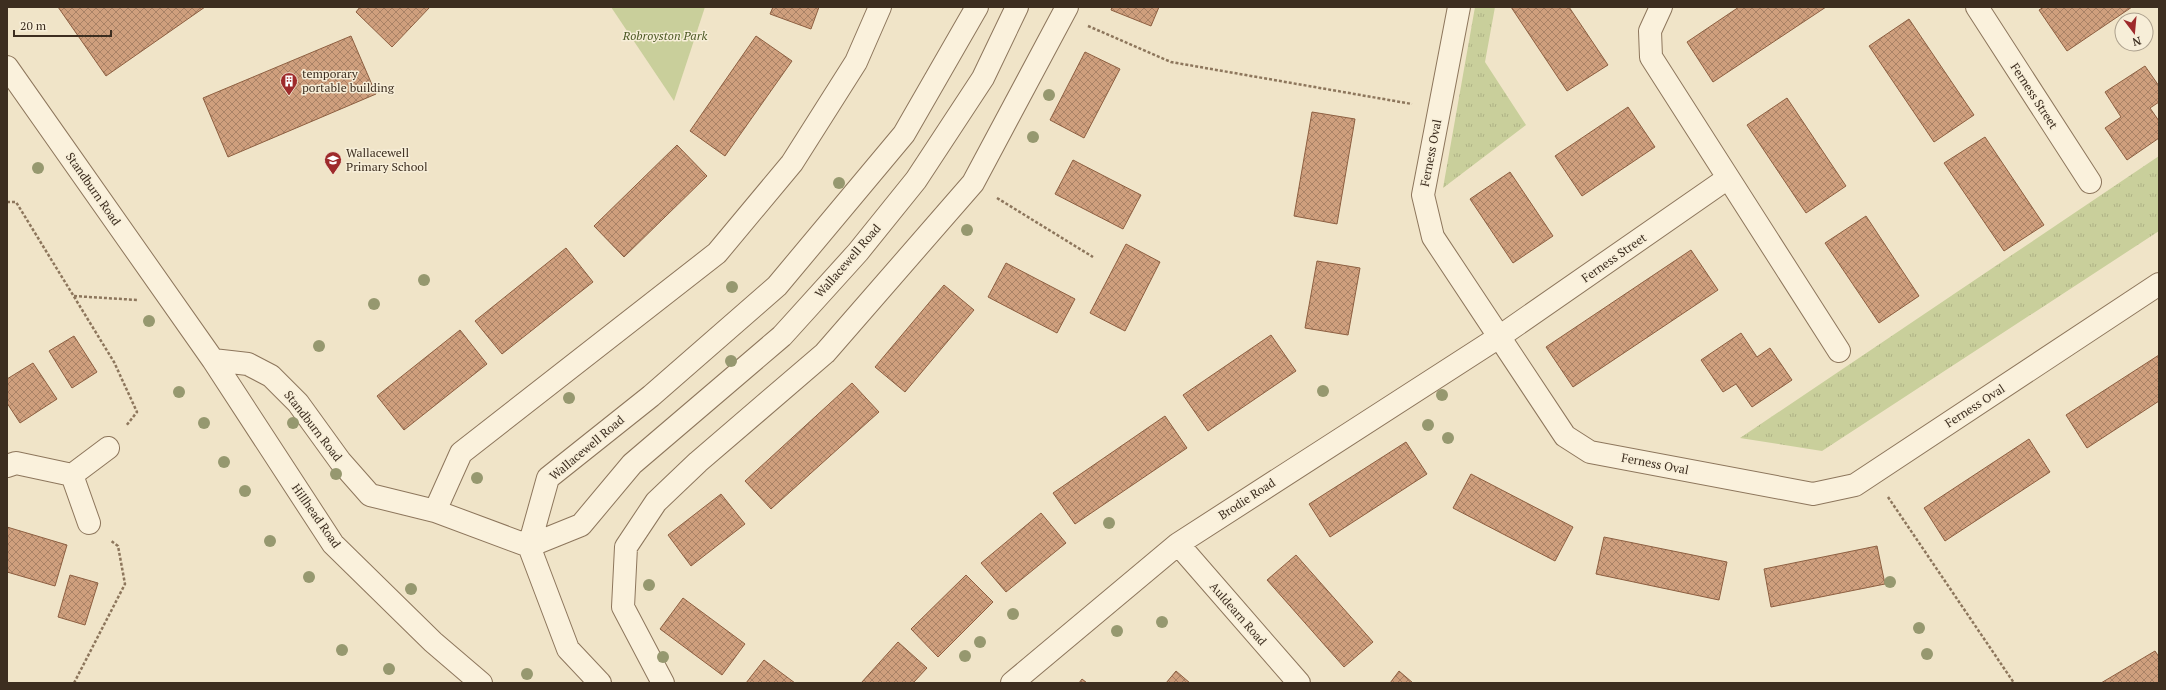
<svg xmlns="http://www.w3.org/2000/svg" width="2166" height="690" font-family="'PT Serif',serif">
	<defs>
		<pattern id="grass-tufts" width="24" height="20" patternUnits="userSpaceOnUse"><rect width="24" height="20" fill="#c9cf9b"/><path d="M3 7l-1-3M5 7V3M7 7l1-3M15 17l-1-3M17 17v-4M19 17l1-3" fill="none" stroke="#aeb285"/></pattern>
		<pattern id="building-cross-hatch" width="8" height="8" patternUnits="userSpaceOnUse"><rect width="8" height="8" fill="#cf9f7d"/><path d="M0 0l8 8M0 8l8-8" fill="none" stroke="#a98266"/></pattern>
	</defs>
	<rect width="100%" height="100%" fill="#f0e4c8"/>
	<path fill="url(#grass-tufts)" d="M1475,7h20l-10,55 41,63 -83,63z
		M2159,156v75l-337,220 -82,-13z"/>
	<path fill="#c9cf9b" d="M611,7h94l-31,94z"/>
	<path fill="url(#building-cross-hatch)" stroke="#8d5f41" d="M58,7h147l-99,69z
		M360,7h70l-38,40 -36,-35z
		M773,7h46l-8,22 -41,-15z
		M1112,7h47l-8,19 -40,-16z
		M1511,7h58l39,58 -41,26z
		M1739,7h87l-113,75 -26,-40z
		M2044,7h88l-65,44 -28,-41z
		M1909,19l65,96 -40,27 -65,-96z
		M351,36l25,58 -148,63 -25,-59z
		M756,36l36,25 -67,95 -35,-25z
		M1085,52l35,17 -36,69 -34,-18z
		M2145,66l14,20v16l-9,6 9,13v17l-32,22 -22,-32 16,-11 -16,-25z
		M1787,98l59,88 -40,27 -59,-88z
		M1628,107l27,40 -73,49 -27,-40z
		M1312,112l43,7 -18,105 -43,-8z
		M1985,137l59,88 -40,26 -60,-88z
		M677,145l30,31 -83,81 -30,-31z
		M1073,160l68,35 -18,34 -68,-35z
		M1510,172l43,64 -40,27 -43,-64z
		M1866,216l53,80 -40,27 -54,-80z
		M1126,244l34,18 -35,69 -35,-18z
		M566,248l27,34 -91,72 -27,-33z
		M1691,250l27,40 -145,97 -27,-40z
		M1317,261l43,7 -12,67 -43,-7z
		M1006,263l69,36 -18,34 -69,-36z
		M944,285l30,25 -69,82 -30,-25z
		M460,330l27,34 -83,66 -27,-34z
		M1741,333l16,24 13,-9 22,32 -40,27 -16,-23 -13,8 -22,-32z
		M1271,335l25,36 -88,60 -25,-36z
		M74,336l23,36 -25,16 -23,-37z
		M2159,355v46l-72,47 -21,-33z
		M33,363l24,36 -37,24 -13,-20v-24z
		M852,383l27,29 -108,97 -26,-28z
		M1165,416l22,32 -112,76 -22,-31z
		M2029,439l21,33 -105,69 -21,-33z
		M1406,442l21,32 -97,63 -21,-33z
		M1471,474l102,53 -18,34 -102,-53z
		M721,494l24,30 -54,42 -23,-31z
		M1041,513l25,30 -60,49 -25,-29z
		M7,527l60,18 -12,41 -48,-14z
		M1604,537l123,25 -8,38 -123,-26z
		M1877,546l8,38 -114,23 -7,-38z
		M1296,555l77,87 -29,25 -77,-87z
		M70,575l28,8 -13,42 -27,-8z
		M966,575l27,27 -55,55 -27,-28z
		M683,598l62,46 -23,31 -62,-46z
		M898,642l29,26 -14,15h-52z
		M2155,651l4,6v26h-58z
		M764,660l31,23h-49z
		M1176,671l14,12h-24z
		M1399,671l14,12h-23z
		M1082,679l5,4h-8z"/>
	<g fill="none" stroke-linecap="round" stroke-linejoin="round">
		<g stroke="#8d765c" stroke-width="24">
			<path id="minor" d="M1459,7l-36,188 10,42 132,199 25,16 223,42 42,-9 304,-201
				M1661,7l-11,24 1,26 188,294
				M1977,7l113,175
				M7,67l206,293 120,184 100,98 48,41
				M213,360l35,4 23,12 27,27 42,58 30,34 65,16 94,35 39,103 32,34
				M7,466l9,-3 56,12
				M435,511l26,-58 256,-200 75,-90 64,-101 24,-55
				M89,523l-17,-48 36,-27
				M1178,544l121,139
				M529,546l52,-21 51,-61 150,-128 76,-84 58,-72 67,-102 34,-71
				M529,546l19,-68 103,-82 126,-110 127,-152 73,-127
				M663,683l-40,-76 3,-60 30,-45 42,-40 127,-109 148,-170 94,-176
				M1012,683l166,-139 321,-207 229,-159"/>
		</g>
		<path stroke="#8d765c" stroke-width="2.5" stroke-dasharray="3 2" stroke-linecap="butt" d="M1088,26l83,36 241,42
			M997,198l96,59
			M7,202h9l98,160 23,50 -11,14
			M74,296l63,4
			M1888,497l126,186
			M74,683l51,-99 -7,-38 -8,-6"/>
		<use href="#minor" stroke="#faf1dc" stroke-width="22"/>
	</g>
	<g fill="#96986f">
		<circle cx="1049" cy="95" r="6"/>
		<circle cx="1033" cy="137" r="6"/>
		<circle cx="38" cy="168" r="6"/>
		<circle cx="839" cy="183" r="6"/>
		<circle cx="967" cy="230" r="6"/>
		<circle cx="424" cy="280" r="6"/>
		<circle cx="732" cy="287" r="6"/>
		<circle cx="374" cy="304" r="6"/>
		<circle cx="149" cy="321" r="6"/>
		<circle cx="319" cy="346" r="6"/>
		<circle cx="731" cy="361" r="6"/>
		<circle cx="1323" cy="391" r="6"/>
		<circle cx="179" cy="392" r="6"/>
		<circle cx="1442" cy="395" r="6"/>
		<circle cx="569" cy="398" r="6"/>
		<circle cx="204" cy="423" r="6"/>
		<circle cx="293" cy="423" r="6"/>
		<circle cx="1428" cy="425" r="6"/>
		<circle cx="1448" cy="438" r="6"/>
		<circle cx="224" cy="462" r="6"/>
		<circle cx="336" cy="474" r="6"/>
		<circle cx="477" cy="478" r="6"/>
		<circle cx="245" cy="491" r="6"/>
		<circle cx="1109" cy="523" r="6"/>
		<circle cx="270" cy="541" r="6"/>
		<circle cx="309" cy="577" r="6"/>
		<circle cx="1890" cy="582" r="6"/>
		<circle cx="649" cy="585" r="6"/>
		<circle cx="411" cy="589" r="6"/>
		<circle cx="1013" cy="614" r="6"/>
		<circle cx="1162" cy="622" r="6"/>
		<circle cx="1919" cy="628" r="6"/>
		<circle cx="1117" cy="631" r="6"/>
		<circle cx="980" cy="642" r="6"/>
		<circle cx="342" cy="650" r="6"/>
		<circle cx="1927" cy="654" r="6"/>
		<circle cx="965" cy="656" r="6"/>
		<circle cx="663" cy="657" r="6"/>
		<circle cx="389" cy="669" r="6"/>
		<circle cx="527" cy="674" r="6"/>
	</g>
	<defs>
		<g id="building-pin" transform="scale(0.9)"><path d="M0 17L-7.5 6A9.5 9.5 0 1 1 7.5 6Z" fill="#9e2a2b" stroke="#f7eed8"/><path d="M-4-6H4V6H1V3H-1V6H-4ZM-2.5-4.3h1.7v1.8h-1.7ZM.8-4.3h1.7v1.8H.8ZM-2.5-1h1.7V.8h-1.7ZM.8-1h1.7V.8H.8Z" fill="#fff"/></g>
		<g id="school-pin" transform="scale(0.9)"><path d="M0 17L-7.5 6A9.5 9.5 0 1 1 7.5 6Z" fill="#9e2a2b" stroke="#f7eed8"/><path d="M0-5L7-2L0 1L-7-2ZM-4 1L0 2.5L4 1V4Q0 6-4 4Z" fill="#fff"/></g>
	</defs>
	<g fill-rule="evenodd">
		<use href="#building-pin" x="289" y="81"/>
		<use href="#school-pin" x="333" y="160"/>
	</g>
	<g text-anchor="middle" stroke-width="3" stroke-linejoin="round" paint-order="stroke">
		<g font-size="12" font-style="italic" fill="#4d5a26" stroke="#f7eed8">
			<text x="665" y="40">Robroyston Park</text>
		</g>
		<g font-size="12" fill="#3d2e20" stroke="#f7eed8" text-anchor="start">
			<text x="302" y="78">temporary<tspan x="302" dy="14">portable building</tspan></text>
			<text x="346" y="157">Wallacewell<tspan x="346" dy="14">Primary School</tspan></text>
		</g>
		<g font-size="12" fill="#3d2e20" stroke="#f7eed8">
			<text transform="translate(2034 96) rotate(57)" y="4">Ferness Street</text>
			<text transform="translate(1431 153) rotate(-79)" y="4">Ferness Oval</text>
			<text transform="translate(93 189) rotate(55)" y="4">Standburn Road</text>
			<text transform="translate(1614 258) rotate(-35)" y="4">Ferness Street</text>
			<text transform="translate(848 261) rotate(-49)" y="4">Wallacewell Road</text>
			<text transform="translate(1975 406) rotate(-33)" y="4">Ferness Oval</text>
			<text transform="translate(313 426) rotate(52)" y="4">Standburn Road</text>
			<text transform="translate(587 448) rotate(-40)" y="4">Wallacewell Road</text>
			<text transform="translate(1655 464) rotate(11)" y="4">Ferness Oval</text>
			<text transform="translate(1247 499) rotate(-33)" y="4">Brodie Road</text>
			<text transform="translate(316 516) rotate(55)" y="4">Hillhead Road</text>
			<text transform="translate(1238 614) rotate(49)" y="4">Auldearn Road</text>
		</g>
	</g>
	<rect width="2166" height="690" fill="none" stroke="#3d2e20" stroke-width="16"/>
	<g transform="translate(2134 32) rotate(164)"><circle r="19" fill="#f7eed8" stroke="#ada18e"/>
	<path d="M0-3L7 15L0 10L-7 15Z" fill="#9e2a2b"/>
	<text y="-6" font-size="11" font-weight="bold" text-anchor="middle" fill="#3d2e20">N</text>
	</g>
	<path d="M14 30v6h97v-6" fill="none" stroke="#3d2e20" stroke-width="2"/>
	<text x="20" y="30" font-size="12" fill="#3d2e20" stroke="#f7eed8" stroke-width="3" paint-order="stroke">20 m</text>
</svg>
